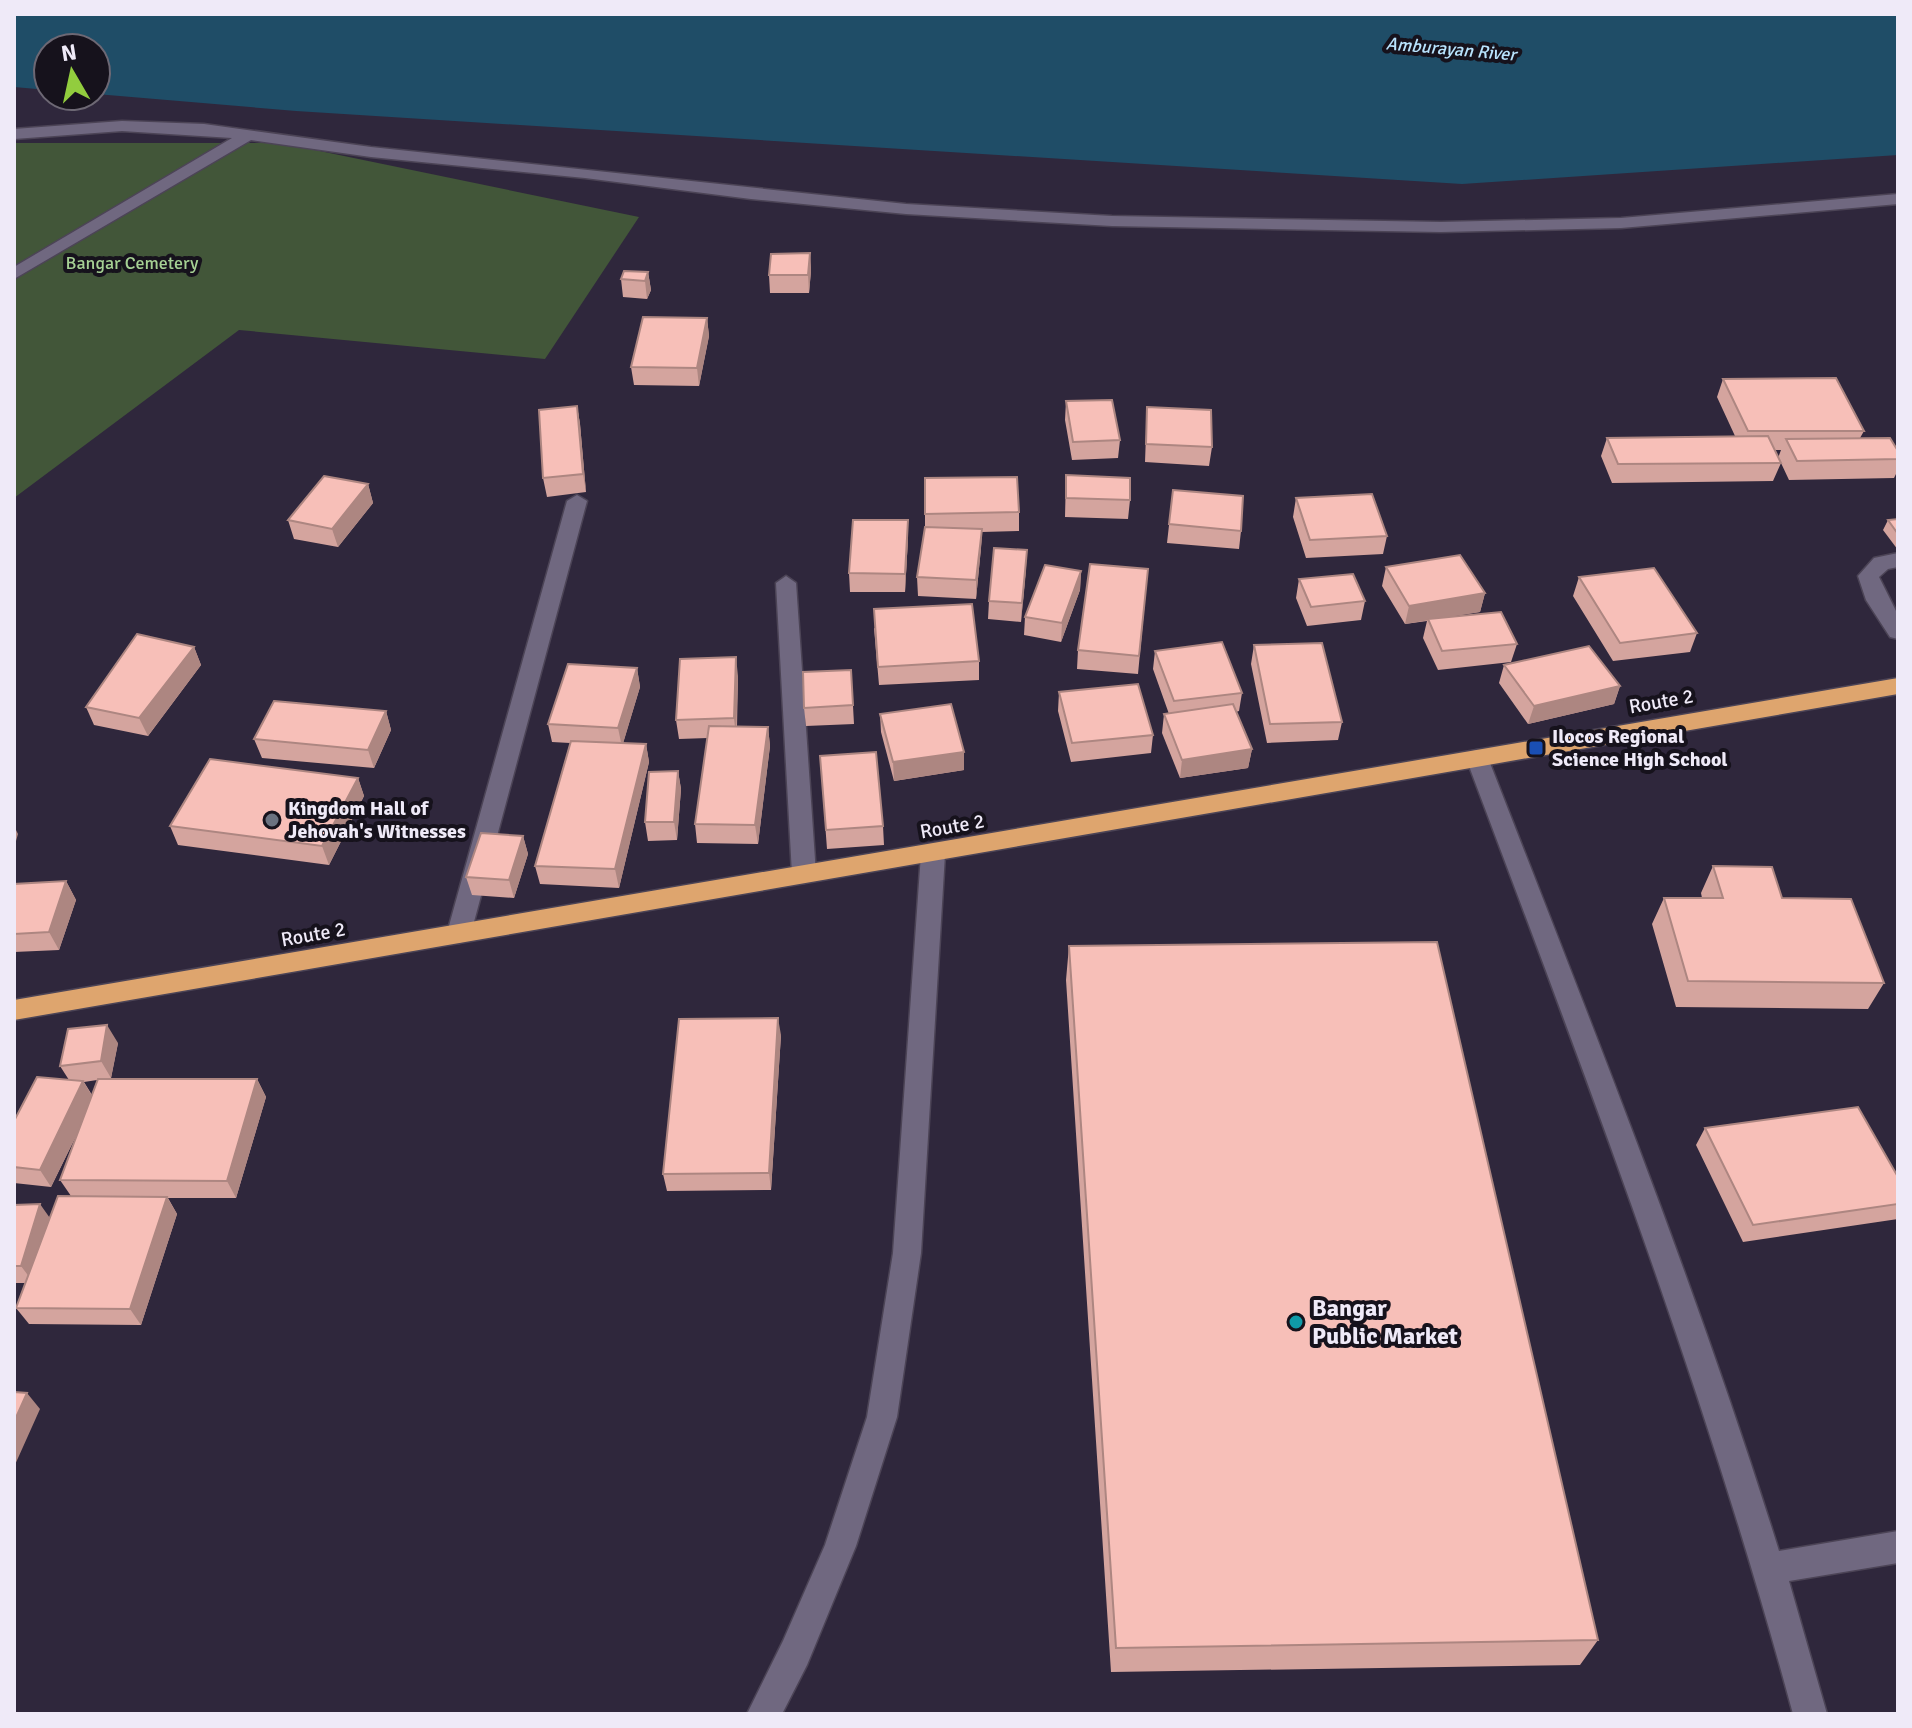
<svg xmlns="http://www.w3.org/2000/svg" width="1912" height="1728" font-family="Signika,sans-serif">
	<rect width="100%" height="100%" fill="#2f273c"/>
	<path fill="#425639" d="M14,143h267l358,74 -94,142 -306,-29 -225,168z"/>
	<path fill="#1f4d67" d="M14,14h1884v141l-436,29 -1166,-73 -200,-17v-46h-48v42l-34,-3z"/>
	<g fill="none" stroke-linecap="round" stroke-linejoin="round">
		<g stroke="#4c4456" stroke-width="3">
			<path id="lane" d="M1898,553v14l-10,2 -9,8 19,38v24l-8,-2 -24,-37 -8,-24 16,-18z"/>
		</g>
		<g stroke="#4c4456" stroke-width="3">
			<path id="street" d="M122,121l82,3 167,23 535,57 206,12 329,6 180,-4 277,-24v10l-277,24 -180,4 -329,-6 -206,-12 -155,-15 -166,-21 -214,-21 -120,-17 -237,139v-12l218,-129 -110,-7 -108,8v-10z
				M577,495l10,6 -116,432 -3,7 -9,3 -9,-3 -3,-7 120,-432z
				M786,576l10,7 20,291 -3,6 -9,3 -9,-3 -3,-6 -16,-291z
				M1477,750l8,2 3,6c102,262 207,524 291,793l119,-20v32l-109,18 38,133h-34c-88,-326 -208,-640 -327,-956l3,-6z
				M933,845l8,3 4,6 -24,399 -24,164 -41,129 -49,119 -25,49h-35l36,-73 42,-96 42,-128 26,-164 28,-399 4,-6z"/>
		</g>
		<g stroke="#4c4456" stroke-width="3">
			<path id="highway" d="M1898,678v16l-1884,326v-20z"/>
		</g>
		<use href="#lane" fill="#706880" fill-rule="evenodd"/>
		<use href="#street" fill="#706880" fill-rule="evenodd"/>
		<use href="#highway" fill="#dea56e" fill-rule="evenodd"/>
	</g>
	<path fill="#d4a49e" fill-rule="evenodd" d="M810,253l1,18 -2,22h-39l-1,-18z
		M648,272l3,18 -4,9 -24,-2 -2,-18z
		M707,318l2,18 -10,50 -65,-1 -3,-18z
		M1723,379l141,52 -4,7 38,13v19l-4,8 -105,2 -8,-17 -8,18 -161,2 -11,-27 6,-18 128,-2 -18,-39zM1774,450h7l-3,8z
		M1066,401l54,39 -2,18 -46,2 -7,-40z
		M577,406l3,18 6,68 -39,5 -4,-19z
		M1147,407l65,40 -3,19 -64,-4z
		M1066,475l64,25 -2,19 -63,-2z
		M925,478l94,34v19l-37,1 -1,16 -5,51 -58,-3 -1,-19 8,-50z
		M368,484l5,19 -35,44 -44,-8 -6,-19z
		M1173,490l68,41 -2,18 -72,-6z
		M1296,498l91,38 -4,18 -77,4 -13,-41z
		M1898,519v31l-15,-20 5,-10z
		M908,520v18l-3,54h-55l-1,-19z
		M1386,567l99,26 -5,19 -34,5 71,27 -6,18 -73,8 -15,-32 4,-17 -22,3 -23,-38z
		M1026,568l-5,54 -33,-3 1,-18z
		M1148,569l-10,105 -61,-5 1,-19z
		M1081,571l-1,19 -19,52 -37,-7 1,-18z
		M1579,577l118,56 -7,19 -77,9 -40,-65z
		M1299,579l66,22 -4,19 -54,6 -11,-28z
		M874,628l105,33v19l-100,5z
		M1254,645l88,77 -4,18 -71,3 -16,-79z
		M194,647l7,18 -53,71 -54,-11 -8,-18z
		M1155,651l87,42 -3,18 -3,1 16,37 -4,19 -68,10 -18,-45 2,-19h5l-16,-45z
		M1504,665l116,21 -6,18 -86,20 -29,-41z
		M637,668l3,19 -17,56 23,1 3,18 -30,126 -79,-4 -5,-18 35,-123 -18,-1 -4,-18z
		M851,670l3,54 -48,2 -2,-18z
		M738,676l-1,51h31l2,19 -12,98 -61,-1 -2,-19 13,-86 -29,1 -3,-19z
		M1059,692l94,43 -2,18 -80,9 -13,-51z
		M386,711l5,19 -17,38 -112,-10 -8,-19z
		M880,714l84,56 -70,11 -13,-49z
		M820,756l63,70 1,19 -57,4z
		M678,771l3,18 -4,51 -29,1 -3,-19z
		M358,778l6,18 -35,69 -151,-20 -8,-19z
		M523,836l5,18 -14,44 -42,-3 -6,-18z
		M1713,866l69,32 102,85 -16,26 -192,-2 -24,-83 12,-26h38l-1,-5z
		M66,881l10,19 -17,50 -45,2v-68z
		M1069,946l529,694 -18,25 -469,7 -45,-692z
		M781,1035l-10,155 -104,1 -4,-17z
		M118,1043l-7,35 146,1 9,18 -30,101h-68l9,16 -36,111 -112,-1 -13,-16 10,-25h-12v-78l36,13 21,-22 -11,-16 19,-50 -28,57 -37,-4v-62l55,-41 -9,-14zM97,1080l-5,15 -8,-13z
		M1705,1128l193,49v42l-155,23 -47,-97z"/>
	<path fill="#ad8681" d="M810,253l1,18 -2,22 -1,-18z
		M648,272l3,18 -4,9 -2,-18z
		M707,318l2,18 -10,50 -2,-18z
		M577,406l3,18 6,68 -3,-18z
		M368,484l5,19 -35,44 -6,-18z
		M908,520v18l-3,54v-18z
		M982,529l-1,19 -5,51v-19z
		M1027,550l-1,18 -5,54 1,-19z
		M1081,571l-1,19 -19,52 1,-19z
		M1485,593l-5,19 -75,12 4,-18z
		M194,647l7,18 -53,71 -9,-18z
		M736,657l2,19 -2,61 -2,-19z
		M637,668l3,19 -18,60 -4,-19z
		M1620,686l-6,18 -86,20 6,-18z
		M386,711l5,19 -17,38 -6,-18z
		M768,727l2,19 -12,98 -3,-19z
		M646,744l3,18 -30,126 -4,-19z
		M1252,749l-4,19 -68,10 2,-18z
		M964,752v18l-70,11 -1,-19z
		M678,771l3,18 -4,51 -3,-18z
		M358,778l6,18 -35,69 -7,-19z
		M14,826l4,8 -4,14z
		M523,836l5,18 -14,44 -5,-18z
		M66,881l10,19 -17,50 -10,-18z
		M778,1018l3,17 -10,155 -2,-17z
		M107,1025l11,18 -7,35 -10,-17z
		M257,1079l9,18 -30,101 -9,-17z
		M83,1081l11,18 -43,88 -11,-17z
		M167,1197l10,17 -36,111 -11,-16z
		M40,1204l12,17 -19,61 -12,-16z
		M27,1393l13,16 -26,58v-45z"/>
	<path fill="#f7bfb8" stroke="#ad8681" stroke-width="2" d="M810,253l-2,22h-39l2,-21z
		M624,271l24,1 -3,9 -24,-2z
		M643,317l64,1 -10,50 -66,-1z
		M1836,378l28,53h-116l-25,-52z
		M1112,400l8,40 -47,2 -7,-41z
		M577,406l6,68 -40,4 -4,-68z
		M1147,407l64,3 1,37 -66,-3z
		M1768,436l13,27 -163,1 -11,-26z
		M1890,438l8,13v8l-101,2 -11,-22z
		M1066,475l64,3v22l-64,-2z
		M324,476l44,8 -36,45 -44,-9z
		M1017,477l2,35 -94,2v-36z
		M1173,490l70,6 -2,35 -72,-7z
		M1372,494l15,42 -77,4 -14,-42z
		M1898,519v15l-10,-14z
		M853,520h55l-3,54 -56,-1z
		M925,527l57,2 -6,51 -59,-3z
		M994,548l33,2 -5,53 -33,-2z
		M1460,555l25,38 -76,13 -23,-39z
		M1090,564l58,5 -9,87 -61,-6z
		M1045,565l36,6 -19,52 -37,-6z
		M1654,568l43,65 -77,10 -41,-66z
		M1353,574l12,27 -54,6 -12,-28z
		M972,604l7,57 -101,6 -4,-58z
		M1501,612l16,32 -75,7 -14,-32z
		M137,634l57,13 -55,71 -53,-11z
		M1222,642l20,51 -68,8 -19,-50z
		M1322,643l20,79 -72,2 -16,-79z
		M1589,646l31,40 -86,20 -30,-41z
		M736,657l-2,61 -58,2 4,-61z
		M568,664l69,4 -19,60 -70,-4z
		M851,670l2,35 -49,3 -1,-36z
		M1138,684l15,51 -81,8 -13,-51z
		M274,701l112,10 -18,39 -114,-11z
		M951,704l13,48 -71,10 -13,-48z
		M1233,704l19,45 -70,11 -18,-46z
		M709,726l59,1 -13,98 -60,-1z
		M571,741l75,3 -31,125 -80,-3z
		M876,752l7,74 -57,4 -6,-74z
		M210,759l148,19 -36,68 -152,-20z
		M678,771l-4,51h-29l4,-50z
		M481,833l42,3 -14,44 -43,-3z
		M1713,866l59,1 10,31 69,1 33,84 -196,-2 -24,-83h59z
		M66,881l-17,51 -35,2v-50z
		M1437,942l161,698 -482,8 -47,-702z
		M778,1018l-9,155 -106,1 16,-155z
		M107,1025l-6,36 -41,5 8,-37z
		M37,1077l46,4 -43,89 -26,-3v-46z
		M98,1079h159l-30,102 -167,-1z
		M1858,1107l40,70v27l-145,21 -48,-97z
		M58,1196l109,1 -37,112 -114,-1z
		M40,1204l-19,62h-7v-61z
		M14,1392l13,1 -13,29z"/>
	<rect fill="#1a4fb4" stroke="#16121c" stroke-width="3" x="1528" y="740" width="16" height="16" rx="4"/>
	<circle fill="#6b7280" stroke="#16121c" stroke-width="3" cx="272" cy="820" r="8"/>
	<circle fill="#0f9aa8" stroke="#16121c" stroke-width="3" cx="1296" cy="1322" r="8"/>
	<g text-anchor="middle" stroke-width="8" stroke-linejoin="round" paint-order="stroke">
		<g font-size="18" font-style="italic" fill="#b9e4fe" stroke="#16121c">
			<text transform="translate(1451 49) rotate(5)" y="6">Amburayan River</text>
		</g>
		<g font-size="18" fill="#a6d194" stroke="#16121c">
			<text x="132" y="269">Bangar Cemetery</text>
		</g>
		<g font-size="20" fill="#efeaf8" stroke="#16121c">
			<text transform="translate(1661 701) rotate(-10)" y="7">Route 2</text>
			<text transform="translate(952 826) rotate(-10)" y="7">Route 2</text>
			<text transform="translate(313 934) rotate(-10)" y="7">Route 2</text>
		</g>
		<g font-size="20" font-weight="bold" fill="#efeaf8" stroke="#16121c" text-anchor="start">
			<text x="1552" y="743">Ilocos Regional<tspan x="1552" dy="23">Science High School</tspan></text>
			<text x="288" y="815">Kingdom Hall of<tspan x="288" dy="23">Jehovah's Witnesses</tspan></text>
		</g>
		<g font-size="24" font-weight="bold" fill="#efeaf8" stroke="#16121c" text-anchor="start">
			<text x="1312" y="1316">Bangar<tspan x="1312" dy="28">Public Market</tspan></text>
		</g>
	</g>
	<rect width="1912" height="1728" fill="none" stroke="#efeaf8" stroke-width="32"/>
	<g transform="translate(72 72) rotate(351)"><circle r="38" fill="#16121c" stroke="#6d6874" stroke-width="2"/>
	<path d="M0-6L14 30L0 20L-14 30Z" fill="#92cd3e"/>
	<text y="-12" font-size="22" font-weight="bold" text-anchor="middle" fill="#efeaf8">N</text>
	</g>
</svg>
